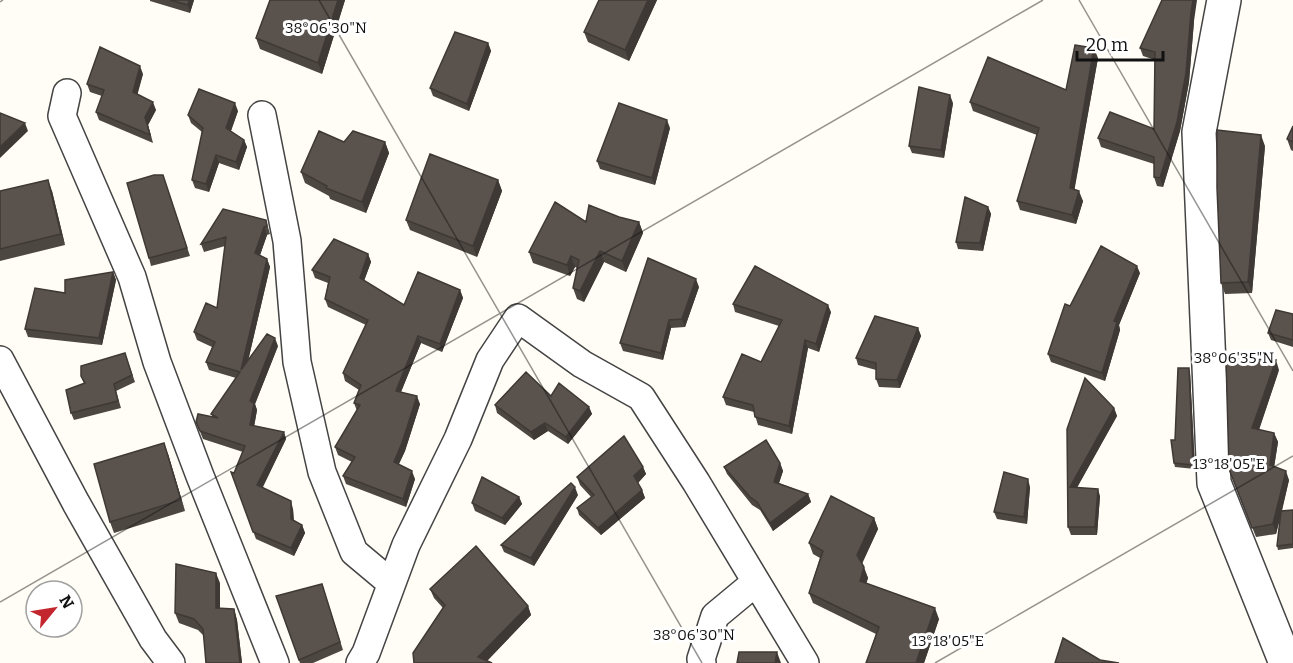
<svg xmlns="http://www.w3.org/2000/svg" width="1293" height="663" font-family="Bitter,serif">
	<rect width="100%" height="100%" fill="#fffdf5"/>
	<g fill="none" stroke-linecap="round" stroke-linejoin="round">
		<g stroke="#444" stroke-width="30">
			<path id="minor" d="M67,93l-5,23 70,161 25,85 43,114 75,187
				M262,115l25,126 10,121 25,110 32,80 37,31
				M0,360l76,143 77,136 18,24
				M360,663l6,-10 40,-108 52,-106 32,-79 28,-42 64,46 59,33 55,85 109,181
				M702,663l-1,-4 14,-43 41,-34"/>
		</g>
		<g stroke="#444" stroke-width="36">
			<path id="tertiary" d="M1224,0l-25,132 15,351 72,180"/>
		</g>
		<use href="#minor" stroke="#fff" stroke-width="27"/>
		<use href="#tertiary" stroke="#fff" stroke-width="33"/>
	</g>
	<path fill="#4d4742" d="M150,0h44l-4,13 -40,-12z
		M270,0h75l-23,74 -62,-25 -4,-11z
		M599,0h58l-28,61 -41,-19 -4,-10z
		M1194,21l-5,61 -9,49 -17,56 -6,-1 -3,-9v-13l-53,-17 -3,-9 56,-9 1,-69 -12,-4 -3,-8z
		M488,43l3,8 -22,60 -36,-15 -3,-8z
		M1098,58l-24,132 9,11 -7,23 -56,-14 -3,-9 20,-66 -64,-24 -3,-9 96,-12z
		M143,74l-6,20 19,16 -8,15 5,18 -54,-23 -3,-8 6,-16 -12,-4 -3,-8z
		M953,103l-9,55 -32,-5 -3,-7z
		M238,111l-7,20 13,9 3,7 -8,23 -20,-7 -10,29 -14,-4 -3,-8 10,-48 -11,-9 -3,-8z
		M1293,126v25l-2,-1 -4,-11z
		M670,128l-15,57 -55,-16 -3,-8z
		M344,142h41l4,11 -23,60 -36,-14 -1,-3 -24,-13 -4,-11z
		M1265,146l-13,147 -27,1 -4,-11z
		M163,175l27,81 -39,10 -2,-8z
		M498,180l4,11 -25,66 -67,-27 -4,-10z
		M0,191h52l13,54 -65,16z
		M988,207l3,7 -8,37 -25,-2 -2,-7z
		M619,217l20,5 4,11 -17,39 -22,-10 -20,40 -7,-3 -4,-11 4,-20 -2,-1 -5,9 -37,-13 -4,-11 57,-30z
		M266,220l4,14 -3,1 -7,20 7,4 3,8 -22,94 30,-15 -23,58 2,6 -3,16 30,6 2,7 -23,48 30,22 1,12 8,4 3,8 -11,23 -38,-17 -25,-67 3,1 9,-21 -40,-13 -7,-17 17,-5 -2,-3 25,-36 -27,-8 -3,-8 6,-15 -15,-7 -3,-8 23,-24 8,-62 -21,6 -3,-8z
		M368,254l3,8 -7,19 40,24 56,-15 3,8 -21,54 -21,-9 -20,49 19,12 -15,47 -6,13 16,15 -9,28 -60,-23 -3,-8 9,-14 -14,-7 -3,-8 22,-36 -3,-8 5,-13 -14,-9 -2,-8 23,-48 -38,-18 -3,-8 3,-16 -13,-5 -3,-8z
		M113,272l3,8 -14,65 -74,-8 -3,-8 40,-36z
		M1140,273l-21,52 1,5 -15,51 -54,-19 -3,-8 22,-48z
		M699,287l-14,40 -14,1 -8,32 -40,-9 -3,-8z
		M733,304l98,8 -12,40 -11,-4 -16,86 -34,-9 -4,-13 -28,-7 -3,-8 38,-35 18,-36 -44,-14z
		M1293,314v33l-22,-7 -3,-7z
		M918,328l3,8 -21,52 -21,-1 -3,-8v-9l-18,-5 -2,-7z
		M125,353l10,29 -19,9 5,17 -47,12 -3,-7 13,-29 -3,-8z
		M1279,370l-20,60 15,3 4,9 -4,25 15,13 -7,31 11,-1v38l-15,2 -1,-4 3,-27 -4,15 -20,3 -27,-68z
		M1190,372l5,97 -20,-2 -1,-4 1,-23z
		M551,396l38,11 3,7 -24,30 -20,-13 -14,9 -37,-27 -2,-8z
		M1114,408l3,8 -40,71 23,9 -3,39h-26l-3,-8 -1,-98z
		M168,454l17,57 -71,22 -4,-11z
		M780,463l3,8 -4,12 29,11 3,8 -38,29 -13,-21 -8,-5 -25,-31 -3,-7z
		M643,467l3,7 -8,9 4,7 3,8 -44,37 -22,-20 -2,-7 14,-11 -11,-12 -3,-8z
		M1030,487l-3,37 -30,-5 -3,-7z
		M578,495l-44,71 -30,-14 -3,-7z
		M519,497l3,7 -17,21 -30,-14 -3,-8z
		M874,518l4,11 -16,35 6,14 -2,5 73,36 -15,44h-58l10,-29 -63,-31 -4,-10 11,-35 -7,-4 -4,-11z
		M220,583v26h14l3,11 5,43h-36l-2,-27 -6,-6 -19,-7 -4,-10z
		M322,584l21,66 -30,13h-13l-24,-67z
		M430,589l98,17 3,9 -44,46 -73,2 29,-55 -9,-10z"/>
	<path fill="#3f3936" d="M189,0h5l-4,13 -2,-8z
		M338,0h7l-23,74 -4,-11z
		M648,0h9l-28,61 -4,-11z
		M1193,0h4l-3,21 -5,61 -9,49 -17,56 -3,-9z
		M488,43l3,8 -22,60 -2,-7z
		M1094,48l4,10 -25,140 -3,-10z
		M140,66l3,8 -7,26 -3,-8z
		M950,95l3,8 -9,55 -3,-8z
		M153,102l3,8 -8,15 5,18 -8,-26z
		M235,103l3,8 -9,25 -3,-8z
		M667,120l3,8 -15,57 -3,-7z
		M25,123l3,8 -28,27v-11z
		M1261,135l4,11 -13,147 -4,-11z
		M244,140l3,7 -8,23 -3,-8z
		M385,142l4,11 -23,60 -4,-11z
		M216,155l3,8 -10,29 -3,-8z
		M48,180l4,11 13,54 -4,-11z
		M498,180l4,11 -25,66 -4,-11z
		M1079,191l4,10 -7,23 -4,-9z
		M988,207l3,7 -8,37 -3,-8z
		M639,222l4,11 -17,39 -4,-11z
		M264,227l3,8 -9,26 -3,-8z
		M600,251l4,11 -20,40 -4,-11z
		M368,254l3,8 -9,24 -2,-8z
		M571,256l4,11 -5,9 -3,-11z
		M267,259l3,8 -26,111 -3,-8z
		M1137,266l3,7 -21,52 1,5 -15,51 -3,-8 12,-52z
		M113,272l3,8 -14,65 -3,-7z
		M696,279l3,8 -14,40 -3,-8z
		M460,290l3,8 -21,54 -2,-8z
		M828,305l3,7 -12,40 -3,-8z
		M669,320l2,8 -8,32 -2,-7z
		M918,328l3,8 -21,52 -3,-8z
		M418,336l3,7 -23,56 -2,-8z
		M275,338l3,8 -23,58 2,6 -4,23 -3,-8v-24z
		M805,340l3,8 -16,86 -3,-8z
		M1276,360l3,10 -23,68 -4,-10z
		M1189,368l1,4 5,97 -2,-4z
		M417,396l3,8 -15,47 -9,19 -2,-8z
		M589,407l3,7 -24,30 -2,-7z
		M1114,408l3,8 -44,79 -3,-8z
		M545,423l3,8 -14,9 -3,-8z
		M284,432l2,7 -26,53 -3,-7z
		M1274,433l4,9 -5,32 -3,-9z
		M164,443l4,11 17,57 -4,-11z
		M780,463l3,8 -6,18 -3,-7z
		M643,467l3,7 -9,10 -3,-8z
		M412,471l3,8 -9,28 -3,-8z
		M1286,471l3,9 -13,54 -3,-10z
		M1028,479l2,8 -3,37 -3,-7z
		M575,487l3,8 -44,71 -3,-8z
		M1098,489l2,7 -3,39 -2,-8z
		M642,490l3,8 -44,37 -3,-7z
		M808,494l3,8 -38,29 -3,-8z
		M519,497l3,7 -17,21 -3,-7z
		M291,501l2,8 1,18 -3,-8z
		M874,518l4,11 -17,36 -4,-10z
		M302,525l3,8 -11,23 -3,-8z
		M864,567l4,11 -4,13 -4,-10z
		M216,573l4,10v36l-4,-11z
		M528,606l3,9 -46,48 -7,-6z
		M935,608l4,11 -15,44h-8z
		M234,609l3,11 5,43h-2z
		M777,652l4,11h-6z"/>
	<path fill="#5a524d" stroke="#3f3936" stroke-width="1.5" d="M170,0h19l-1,5z
		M270,0h68l-20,63 -62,-25z
		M599,0h49l-23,50 -41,-18z
		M1162,0h31l-2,12 -5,61 -9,49 -17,56 -6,-1v-20l-56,-19 12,-26 44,17 1,-77 -15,-4z
		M455,32l33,11 -21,61 -37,-16z
		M1075,45l19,3 -24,140 9,3 -7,24 -55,-14 22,-73 -69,-26 18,-45 78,33z
		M100,47l40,19 -7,26 20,10 -8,15 5,18 -54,-23 8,-22 -17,-6z
		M919,87l31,8 -9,55 -32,-4z
		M199,89l36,14 -9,25 18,12 -8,22 -20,-7 -10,29 -14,-4 11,-52 -15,-13z
		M619,103l48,17 -15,58 -55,-17z
		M0,113l25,10 -25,24z
		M1293,126v16l-6,-3z
		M1217,130l44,5 -13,147 -27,1 -4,-95z
		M319,131l25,11 9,-11 32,11 -23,60 -36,-14 1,-2 -26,-14z
		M430,154l68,26 -25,66 -67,-26z
		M154,175h9l24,73 -38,10 -22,-75z
		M48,180l13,54 -61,15v-58z
		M965,197l23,10 -8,36 -24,-1z
		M555,202l31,20 3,-17 30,12 20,5 -17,39 -22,-10 -20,40 -7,-3 6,-28 -8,-4 -4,9 -38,-13z
		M223,209l43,11 1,6 -3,1 -9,26 12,6 -26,111 26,-36 8,4 -25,63 4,2 -4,22 34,7 -27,53 34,16v18l11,6 -11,23 -38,-16 -22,-60 3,1 11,-27 -45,-15 -4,-9 2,-8 20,4 -7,-4 29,-42 -34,-10 9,-20 -21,-10 12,-29 11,5 9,-71 -25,7z
		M334,239l34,15 -8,24 44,27 14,-33 42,18 -20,54 -22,-8 -22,55 21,5 -15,47 -8,19 18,9 -9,28 -60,-23 12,-19 -20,-10 25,-42 -6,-2 7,-18 -18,-12 25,-53 -43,-21 5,-22 -18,-7z
		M1101,246l36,20 -23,55 3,1 -15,51 -54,-19 17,-50 5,2z
		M648,258l48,21 -14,40 -13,1 -8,33 -41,-10z
		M755,266l73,39 -12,39 -11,-4 -16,86 -34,-9 -2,-12 -30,-8 19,-43 19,8 21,-42 -49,-16z
		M113,272l-14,66 -74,-9 10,-41 30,5v-13z
		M1276,310l17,4v26l-25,-7z
		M875,316l43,12 -21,52 -21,-1v-16l-20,-5z
		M125,353l7,22 -18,9 4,17 -47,12 -5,-23 19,-7 -4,-7v-10z
		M1226,358l50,2 -24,68 22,5 -4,32 16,6 -13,53 -21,4 -23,-59z
		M1178,368h11l4,97 -19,-2 -3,-23h4z
		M526,372l25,24 8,-13 30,24 -23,30 -21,-14 -14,9 -36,-27z
		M1085,378l29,30 -44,79 28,2 -3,38h-27l-1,-98z
		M624,436l19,31 -9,9 8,14 -44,38 -21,-20 17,-13 -17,-18z
		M766,440l14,23 -6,19 34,12 -38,29 -13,-21 -7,-5 -26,-30z
		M164,443l17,57 -71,22 -16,-58z
		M1004,472l24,7 -4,38 -30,-5z
		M482,477l37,20 -17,21 -30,-15z
		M571,483l4,4 -44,71 -30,-13z
		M831,496l43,22 -17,37 7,12 -4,14 75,27 -19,55h-50l13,-36 -70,-34 14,-42 -14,-8z
		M1293,510v34l-16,2 4,-35z
		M476,546l52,60 -50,51 14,6h-78l-1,-10 32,-48 -15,-16z
		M176,564l40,9v35l18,1 6,54h-34l-3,-34 -9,-10 -19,-6z
		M322,584l18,58 -41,18 -23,-64z
		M1063,638l37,22 19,3h-64z
		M739,652h38l-2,11h-38z"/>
	<path fill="none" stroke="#111" stroke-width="1.5" stroke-opacity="0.45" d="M319,0l383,663M1079,0l214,371M0,2l3,-2M0,602l1043,-602M935,663l358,-207"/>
	<g font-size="15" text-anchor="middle" fill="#111" stroke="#fff" stroke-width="6" stroke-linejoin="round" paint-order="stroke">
		<text x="326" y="33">38°06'30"N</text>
		<text x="1234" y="363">38°06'35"N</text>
		<text x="1229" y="469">13°18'05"E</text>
		<text x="694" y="640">38°06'30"N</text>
		<text x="948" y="646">13°18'05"E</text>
	</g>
	<g transform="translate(54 609) rotate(60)"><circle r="28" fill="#ffffff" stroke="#a0a0a0" stroke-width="1.5"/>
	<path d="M0-4.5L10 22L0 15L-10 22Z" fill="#c4262e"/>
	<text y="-9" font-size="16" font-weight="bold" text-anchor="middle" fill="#111111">N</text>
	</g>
	<path d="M1077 51v9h86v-9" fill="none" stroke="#111111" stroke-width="3"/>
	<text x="1086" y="51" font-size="18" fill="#111111" stroke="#ffffff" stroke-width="4.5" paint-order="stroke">20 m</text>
</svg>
